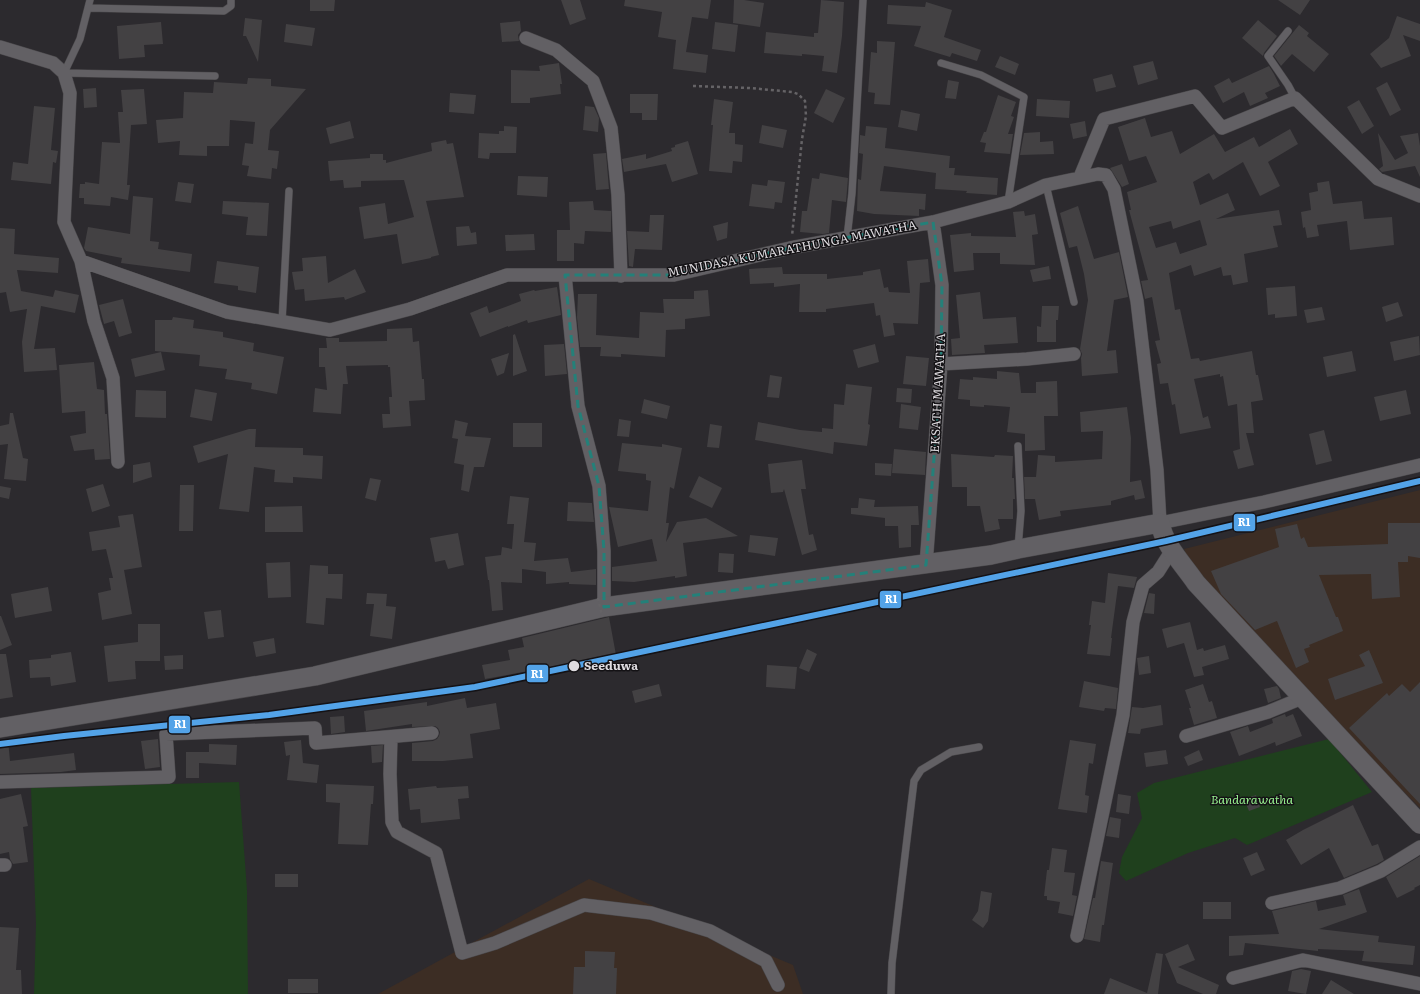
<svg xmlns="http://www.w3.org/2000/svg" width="1420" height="994" font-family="Literata,serif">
	<rect width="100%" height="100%" fill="#2c2a2e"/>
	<path fill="#3c2d24" d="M1420,490v318l-190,-190 -38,-48 -8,-21z
		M589,879l204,86 10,29h-425z"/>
	<path fill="#1f401d" d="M1329,739l43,53 -125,53 -12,-7 -47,15 -62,28 -7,-8 3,-16 20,-39 -5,-25 17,-10z
		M239,782l8,108 1,104h-214l2,-70 -5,-136z"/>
	<path fill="#434143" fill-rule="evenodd" d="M310,0h25l-1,11h-24z
		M561,0h19l6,19 -16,6z
		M625,0h86l-3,19 -16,-2 -6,35 22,3 -2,18 -33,-4 3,-29 -18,-3 4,-25 -38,-6z
		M734,0h10l20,3 -4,24 -27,-4z
		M821,0l23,2 -2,34 -5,37 -15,-2 2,-15 -22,-2v2l-38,-3 2,-21 48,5v-4h4z
		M1278,0h32l-10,15z
		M926,2l26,8 -8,27 37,13 -4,11 -25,-8 -2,4 -36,-11 7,-20 -34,-2 1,-19 37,2z
		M1397,16l23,8v17l-17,-6 8,21 -30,12 -11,-14 19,-16z
		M245,18l17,2 -4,42 -12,-26h-3z
		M1258,20l19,16 -13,17 -1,3 -21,-18z
		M520,21l1,10 -3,4 1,6 -17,1 -2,-19z
		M161,22l2,22 -19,1 1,12 -26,2 -2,-33z
		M715,22l23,3 -3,27 -23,-3z
		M286,24l29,4 -3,18 -28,-4z
		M1299,25l10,8 -2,3 22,18 -15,18 -22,-18 -11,12 -7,-10z
		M877,41l18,1 -5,63 -16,-1 1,-11 -7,-1 3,-40 6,1z
		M1000,56l19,8 -4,11 -20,-8z
		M1153,61l5,18 -20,6 -5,-19z
		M559,63l3,21h-2l1,10 -31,4v5h-19v-33l29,1 -1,-5z
		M1269,66l5,8 6,12 -15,7 3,5 -18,8 -6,-14 -21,11 -9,-17 15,-8 3,5z
		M1112,74l4,13 -20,5 -3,-13z
		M248,78l23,1v7l35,3 -36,41 -2,20 11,1 -2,18 -5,-1 -1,11 -24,-3 2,-10 -7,-1 3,-22 8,1 2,-22 -25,-2 -1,26h-22v10l-28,-1 1,-14 -22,2 -2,-23 27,-2 1,-26 29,1 1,-11 33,2z
		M948,80l11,2 -3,17 -11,-1z
		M1387,82l14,28 -11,6 -14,-28z
		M96,88l1,19 -13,1 -1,-19z
		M144,89l3,35 -16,1 -4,60h3l-2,15 -17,-3 -1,9 -26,-2v-6h-5l1,-14h5v-2l14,2 3,-42 18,1 -2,-31h5l-2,-22z
		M826,89l19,9 -12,25 -19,-10z
		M450,93l26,2 -2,19 -25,-2z
		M630,94h28l-1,26h-15v-7h-12z
		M998,95l18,7 -5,14 3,1 -6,17h5l-3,20 -26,-2 2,-9 -6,-1 4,-10h2z
		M714,99l19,3 -4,31h6v11l8,1 -1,17 -9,-1 -1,12 -23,-2 4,-46h-2z
		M1037,99l33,2 -1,17 -33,-2z
		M1359,100l15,26 -12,8 -15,-27z
		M34,106l21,2 -4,42 7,1 -2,12 -3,-1 -2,22 -40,-4 2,-18 15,2z
		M585,106l9,1 5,11 -1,14 -15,-2z
		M901,110l19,4 -3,17 -19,-4z
		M1145,118l6,19 21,-6 8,23 34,-20 11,18 29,-15 5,10 31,-18 8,15 -30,18 12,24 -20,10 -17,-34 -30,18 -4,-7 -16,9 7,23 28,-12 7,17 -19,9 63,-9 3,15 -9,1 5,21 -34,7 4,28 -15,3 -2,-10 -8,1 -2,-9 -27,9 -3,-11 -22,8 6,37 5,-1 11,50 8,-1 1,3 52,-10 4,24h2l5,25 -12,2 3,31h-8l8,32 -16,4 -5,-18 7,-2 -3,-45 -9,2 -5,-30 -3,1v-3l-26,5 9,39 5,-2 3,12 -31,6 -5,-30 -3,1 -4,-22 -8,1 -3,-20 4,-1 -6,-22 5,-1 -8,-43 -7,2 -4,-18 7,-1 -19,-70h2l-4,-18 30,-10 -11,-26 -17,5 -11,-34zM1200,220l7,25 -27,9 -4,-12 -20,6 -7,-21 22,-6 2,8z
		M350,121l4,17 -24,6 -4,-16z
		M1085,121l2,15 -14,3 -3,-15z
		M762,125l25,5 -4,18 -24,-5z
		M504,126l13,1 -1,26h-26l-1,6 -11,-1 1,-25 20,1v-3h5z
		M866,126l21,2 -2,20 65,8 -1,12h6l-1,7 44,3 -1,17 -31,-2 1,-2 -32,-2 1,-16 -52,-7 -4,25 46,3 -1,16 -6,-1v7l-45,-2 -17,-3 1,-32 3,1 2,-26 -4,-1 1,-18 5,1z
		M1040,132v10l13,-1 1,13 -34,1 4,-22z
		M1378,133l17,27 13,-7 -8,-17 18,-3 2,13v31l-5,-11 -33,6 -3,-3 4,-3z
		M446,140l1,4 6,-1 11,54 -38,4 13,54 -8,2v1l-29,6 -5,-30 -33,5 -5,-32 26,-4 3,21 26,-7 -10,-37 -43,1v6l-17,1 -1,-8 -13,1 -2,-20 42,-3v-4h13v6h3v3l46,-12 -1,-8z
		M688,141l10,33 -26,8 -6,-18 -42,8 -2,-13 24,-5v5l26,-8 -1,-3 4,-1v-2z
		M606,153l3,36 -13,1 -3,-36z
		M1122,164l7,20 -7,3 -12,-19z
		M820,173l28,5 -2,24 -14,-2 -3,33 -6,1 -23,-2 2,-21h5l5,-33 7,1z
		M518,176l30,1 -1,20 -30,-2z
		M768,180l17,2 -3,21 -7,-1 -1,7 -25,-3 3,-22 15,2z
		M1329,181l4,23 29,-3 2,18 28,-2 2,28 -44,5 -3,-29 -30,4 2,11 -12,2 -2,-11 -2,1 -2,-16 10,-2 -2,-17 9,-2 -1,-8z
		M178,182l16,2 -3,19 -16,-2z
		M133,196l20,2 -3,43 9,1 -1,7 34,5 -2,18 -69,-9 1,-5 -36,-7 -2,-3 4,-21 42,7z
		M223,201l46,2 -2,33 -21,-1 2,-18 -26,-3z
		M593,201l1,9 17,1v21l-26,-1 -1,13 -10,-1v18h-17v-31h13l-1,-28z
		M1078,206l16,53 25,-7 9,45 -14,3 -7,51 9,-1 2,23 -36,3 -1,-18 1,-4 -2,-5 8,-49 -4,-26 -7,-28 -8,2 -9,-35z
		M1024,211l1,5 10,-2 3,20 -6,1 3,30 -35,-1v-11h-27l1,17 -20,2 -4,-37 21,-2v3l45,1 -3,-25z
		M650,215h14l-2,35 -27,-1 -2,18 -4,-1 -2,-35 22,1z
		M728,222l-1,16 -10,3 -4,-15z
		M469,226l2,7 5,-1 1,12 -20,2 -1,-19z
		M0,228l15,1 -1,25 45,4 -1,15 -41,-3 4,21 32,6 2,-7 24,5 -4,18 -34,-7 -7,43 21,-1 2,22 -33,2 -2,-30 5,-33 -17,3 -4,-20 -6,1z
		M534,234l1,16 -29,1 -1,-16z
		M326,256l2,27 27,-14 11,23 -21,8 -1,-3 -39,4 -1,-12 -9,1 -3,-18 11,-1 -1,-13z
		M928,259l2,23 -10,1 -2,41 -25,-1 2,12 -11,2 -4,-22 -4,1 -2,-13 -48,6v3h-27l1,-28 -26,3v-4l-24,1 -1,-15 33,-2 1,7h44v5l36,-4v-3l17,-3 4,19 4,-1 1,5 21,1 -3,-32z
		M217,261l42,6 -3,26 -18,-3v-4l-24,-3z
		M1049,266l2,13 -18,3 -3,-12z
		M1295,286l2,30 -22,2v-4l-7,1 -2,-27z
		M557,287l4,28 -33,8 -1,-3 -19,7v-1l-28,11 -10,-24 17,-7 2,7 32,-12 -2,-7 15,-4 1,1z
		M708,290l2,26 -25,3v10l-19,1 -1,27 -44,-3v3l-21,-1 1,-9h-21l-3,-30 1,-23h19l-1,41 43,3 1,-26 24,1 -1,-14h31v-8z
		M980,292l3,27 33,-2 2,26 -34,2 1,8 -33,2 -1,-16 9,-1 -4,-43z
		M123,299l9,34 -13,4 -5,-16 -10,3 -5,-19z
		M1398,302l5,14 -17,6 -4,-15z
		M1042,306h17l-1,14h-2v22h-19v-16l4,1z
		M1322,307l3,13 -18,3 -3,-13z
		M173,317l21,3 -1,8 30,4v5l31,6 -1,8 31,6 -7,37 -26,-5 1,-6 -27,-4 2,-10 -28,-3 1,-11 -45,-4v-31h17z
		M412,328l1,14 6,-1 3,38h2l1,21 -16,1 2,25 -28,2 -1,-14h8l-1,-17h3l-2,-30h-2v-2l-42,1 2,18h-5l-2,30 -28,-2 2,-24 12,2 -2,-23h-6v-19h8l-1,-10h13v4l48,-1v-12z
		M515,334l12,37 -14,5v-41z
		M1419,336l1,19 -26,6 -4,-19z
		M564,344l3,30 -22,2 -1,-31z
		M875,344l4,18 -21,6 -5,-18z
		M1352,351l4,20 -29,6 -4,-20z
		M161,352l4,18 -30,7 -4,-18z
		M509,353l-5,20 -7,3 -6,-17z
		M906,356l23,2 -3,28 -23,-2z
		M94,362l3,27 7,1 1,24h2l3,45 -15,1 -1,-11 -20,2 -4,-15 16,-3 -1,-22 -23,2 -3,-48z
		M997,371l22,2 2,20h15v-11l21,-1 1,35h-14l1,34 -20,1v-17l-18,-2 3,-25 -26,-2v2l-14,-1v-6l-12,-1 2,-20 13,1v-3l24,2z
		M770,375l12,2 -3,21 -12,-1z
		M846,384l26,3 -4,37 2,1 -3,21 -33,-4 -1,12 -78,-14 3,-18 42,8 22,2v-4l11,1 1,-25 10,1z
		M897,388l15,1 -1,14 -15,-1z
		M195,389l22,4 -5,28 -22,-4z
		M136,390l30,1v27l-31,-1z
		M1406,390l5,24 -31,7 -6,-24z
		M644,399l26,7 -3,13 -26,-6z
		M901,404l20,3 -3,23 -19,-2z
		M1127,407l4,31 -1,44 11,-2 4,18 -10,2 -1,-5 -23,6v4l-51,6 1,5 -22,4 -4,-21h-10l-1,-22h12l2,-22 17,1v6l47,-3 1,-28 -22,1 -1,-20z
		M10,413h3l10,45 5,1 -2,22 -22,-2 4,-35 -8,1v-19l9,-2z
		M619,419l12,2 -2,16 -12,-1z
		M455,420l13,3 -3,13 26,2 -7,29h-10l-5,25 -8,-2 3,-25 -10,-2 4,-24 -6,-1z
		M513,423h29v24h-29z
		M710,424l12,2 -3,22 -12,-1z
		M249,429h7l-1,18 48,1v7l20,1 -1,23 -29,-2v6l-19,-1 1,-12 -21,-3 -5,45 -30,-3 9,-55 -30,9 -5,-17z
		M1324,430l8,31 -16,4 -7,-31z
		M622,443l40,4v-3l20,4 -8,41 -4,-2 -4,36h3l-3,19 11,-20 29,-4 32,18 -55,7 4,33 -12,2v-2l-41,6 -22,-1v-14l45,-6 -5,-22 -34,8 -9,-40 39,4 3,-30 -5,-1v-6l-28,-3z
		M894,449l32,3 -1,23 -33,-2z
		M951,454l43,3 1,-2 18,1 -1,22h2l1,21h-2v20h-15l2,10 -15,3 -5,-26h-13v-19h-15z
		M802,460l4,29h-5l8,46 4,-1 4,16 -15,5 -18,-66 -1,3 -12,1 -3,-29z
		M150,462l2,15 -19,6v-18z
		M875,463l17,1 -1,12 -16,-1z
		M699,476l23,12 -10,20 -23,-11z
		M370,478l11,2 -5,21 -11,-3z
		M103,484l7,22 -18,6 -6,-23z
		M180,485h14l-1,46h-14z
		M0,486l11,2 -2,11 -9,-2z
		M510,496l19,2 -5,44 12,1 -2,18 34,-3 3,14 25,-3v16l-27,-1v-2l-23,2v-12l-24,-3v14l-21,-1 2,28 -11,1 -3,-31h-1l-3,-23 16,-2 1,-8 10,2 2,-25h-7z
		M859,498l16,2 -1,7 44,-1 1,19h-8v22l-12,1 -1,-22h-13v-8l-34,-4v-6h7z
		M568,502l24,1 2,19 -27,-1z
		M302,506l1,26h-38v-25z
		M133,514l9,53 -18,3 8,44 -30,6 -4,-27 13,-3 -2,-12h4l-7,-29 -14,2 -3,-19 31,-5 -2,-11z
		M1388,523h32v35l-12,-2v6h-10l2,35 -28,2 -1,-25 -52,1 17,42h2l5,14 -34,14 1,2 -6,2 5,13 -13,6 -19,-47 -22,9 -34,-36 -10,-23 68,-24 -4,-18 22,-5 4,15 3,-2 4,10 80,-3z
		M458,533l6,32 -16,4 -3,-9 -10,2 -5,-24z
		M750,535l28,3 -3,18 -27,-4z
		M719,553l15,1 -1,19 -15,-1z
		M290,562l1,35 -23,1 -2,-35z
		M310,565l18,1v8h15l-1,25 -16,-1 -2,27 -18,-2z
		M1108,573l29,4 -3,11 -16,-2 -7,52h1l-2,18 -23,-2 4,-29h-2l3,-24 13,2z
		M48,587l4,24 -37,7 -4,-24z
		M367,593l20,1 -1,12 10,1 -4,32 -22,-3 4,-32h-8z
		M1149,593l6,1 -1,20 -10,-1z
		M221,610l3,27 -16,2 -4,-27z
		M0,616h1l11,29 -12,5z
		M609,617l7,38 -131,24 -3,-14 28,-5 -2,-10 16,-3 -2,-9z
		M1190,622l7,28 6,-2 1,3 21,-6 4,14 -27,8 2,8 -10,2 -10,-34 -17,5 -5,-19z
		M138,624h22v37h-25l1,18 -28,3 -4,-36 34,-4z
		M274,638l2,15 -20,4 -3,-15z
		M807,649l10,5 -8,18 -10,-4z
		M1369,650l14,33 -48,17 -7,-21 37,-13 -6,-11z
		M71,652l5,30 -25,4 -1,-9 -20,1 -1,-18 22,-2v-3z
		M0,654h6l7,43 -13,2z
		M183,655v14l-18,1 -1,-14z
		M1149,656l2,17 -12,2 -2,-17z
		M767,665l30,2 -2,22 -29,-2z
		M1084,681l34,7 -2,21 -11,-1 -1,3 -25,-4z
		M1420,682v122l-71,-76 38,-35 2,3 13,-12 8,8z
		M659,684l3,12 -27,7 -3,-12z
		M1203,684l6,18 3,-1 5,17 -23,7 -5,-17h2l-6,-18z
		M1277,686l2,3 2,9 -13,5 -4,-14z
		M465,698l2,10 29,-5 4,26 -30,5 3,24 -30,3h-31v-18l21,-2 4,-2 2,-3 1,-4 -2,-4 -3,-2 -23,1v-3l-46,7 -2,-20 63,-9v4z
		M1161,705l2,20 -22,4 -1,5 -12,-1 4,-26 11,1z
		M1285,714l1,3 7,-3 9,22 -26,10 -1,-4 -36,14 -9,-24 18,-6 2,6 23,-9 -1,-4z
		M344,716l1,16 -14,2 -1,-17z
		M158,739l2,28 -15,2 -4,-28z
		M0,740h8l2,21 64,-8 2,17 -15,2 -61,2z
		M301,740l2,23 16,2 -2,18 -30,-3 3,-25 -4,1 -2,-14z
		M1070,740l26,4 -3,20 -4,-1 -4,32 4,1 -2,17 -29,-4z
		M209,744l28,1 -1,20 -37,-2v15h-13v-26h23z
		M383,745l-1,17 -10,1 -1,-17z
		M1166,750l2,14 -22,3 -2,-14z
		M1199,750l4,10 -15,6 -4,-9z
		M326,784l48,2 -1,18h-2l-3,41 -30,-1 2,-41 -14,-1z
		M436,786l1,2 31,-2 1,12 -11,1 2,20 -39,4 -1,-14 -10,1 -2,-21z
		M21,794l7,32 -5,1 5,35 -15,2 -3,-5 -1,-7 -9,2v-55z
		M1118,794l13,2 -2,18 -13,-2z
		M1256,795l4,12 -11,4 -5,-12z
		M1353,805l19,41 6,-2 6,16 -7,4 -33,14 -15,-30 -28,17 -15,-25 17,-10z
		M1110,817l11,2 -2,19 -13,-2z
		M1052,848l15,2 -3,22 11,1 -3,22 5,1 -4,20 -15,-3 2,-11 -13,-2v-4h-3l3,-26h2z
		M1257,852l8,18 -14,6 -8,-18z
		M1420,856v29l-6,3 1,1 -18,9 -11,-21z
		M1101,861l12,2 -9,62h-2l-2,17 -16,-3 9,-41h2z
		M275,874h23v13h-23z
		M1359,889l8,23 -48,17 60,7 -1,6 37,4 -2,19 -51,-4 2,-10 -46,-2v2l-73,-8 -2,12 -14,1v-20l50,-2 -7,-23 44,-10 2,10 28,-6 -3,-10z
		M981,891l11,2 -4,28 -5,7 -11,-8 6,-9z
		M1203,902h28v17h-28z
		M0,927l19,1 -3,42h5l1,24h-22z
		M1188,944l7,16 -17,7 41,18 -3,9h-13l-26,-11 -12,-29z
		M585,951l30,1 -1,16h3l-1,26h-43l1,-27h11z
		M1156,953l7,1 -5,40h-54l6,-16 37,15z
		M1301,969l10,2 -5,23 -18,-3 4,-20z
		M288,979h30v14h-30z
		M1331,980l23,14h-32z"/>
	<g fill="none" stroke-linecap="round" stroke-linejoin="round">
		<g stroke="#49474a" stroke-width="8">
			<path id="lane" d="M90,0l-10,39 -16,34 151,3
				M88,8l136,3 7,-5v-6
				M1288,31l-20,25 20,29 7,13
				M941,63l40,12 43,22 -16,105
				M1046,185l28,117
				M847,238l5,-45 11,-193
				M282,322l7,-131
				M1018,548l3,-37 -3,-65
				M891,994l1,-31 22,-182 7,-11 30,-18 28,-5"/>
		</g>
		<g stroke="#49474a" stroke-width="14">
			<path id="street" d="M526,38l30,12 37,31 18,47 7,67 3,81
				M0,47l53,16 11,10 6,20 -6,129 17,39 13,60 19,57 5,84
				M1080,177l24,-58 91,-23 27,32 73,-30 83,81 42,17
				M81,261l146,51 103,18 80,-21 97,-34h167l116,-27 143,-26 75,-20 38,-17 52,-11 8,1 8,14 23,112 20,169 3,53 104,-21 156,-37
				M565,275l13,131 21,80 5,65v56
				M941,364l86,-5 47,-5
				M926,565l15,-201 1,-79 -9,-63
				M1186,736l82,-24 34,-14
				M391,737l-1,37 2,48 5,10 39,21 26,100 33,-10 89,-38 67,8 59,18 56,30 12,24
				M0,782l169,-5 -3,-43 149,-6 1,15 116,-10
				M0,865h5
				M1272,903l68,-15 41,-17 39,-24
				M1077,936l46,-221 10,-93 10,-37 15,-13 14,-22
				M1233,978l70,-18 117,24"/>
		</g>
		<g stroke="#49474a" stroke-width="20">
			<path id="secondary" d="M0,728l315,-52 289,-69 387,-52 27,-6 142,-26c4,22 23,41 36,60l224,241"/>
		</g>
		<path stroke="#656366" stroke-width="2.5" stroke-dasharray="3 3" stroke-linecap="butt" d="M693,86l57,2 42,4 6,2 7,7 1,15 -4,23 -10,97"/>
		<use href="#lane" stroke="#626064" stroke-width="7"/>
		<use href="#street" stroke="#626064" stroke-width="13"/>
		<use href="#secondary" stroke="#626064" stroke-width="19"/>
		<path stroke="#656366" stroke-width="2.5" stroke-dasharray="3 3" stroke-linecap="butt" d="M598,598l4,18"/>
		<g stroke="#141215" stroke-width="9">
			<path id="rail-1" d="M0,744l64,-8 205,-21 206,-28 691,-146 254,-60"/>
		</g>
		<use href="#rail-1" stroke="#53a3e8" stroke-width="6"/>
	</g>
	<path fill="none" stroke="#248079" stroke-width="3" stroke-dasharray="8 5" stroke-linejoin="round" d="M933,222l9,63 -1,79 -15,201 -322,42v-56l-5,-65 -21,-80 -13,-131h109l116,-27z"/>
	<circle fill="#dedbdf" stroke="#141215" stroke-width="1.5" cx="574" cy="666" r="6"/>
	<g text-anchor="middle" stroke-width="3" stroke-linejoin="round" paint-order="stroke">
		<g font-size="12" fill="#dedbdf" stroke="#141215">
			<text transform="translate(792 249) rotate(-11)" y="4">MUNIDASA KUMARATHUNGA MAWATHA</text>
			<text transform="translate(938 393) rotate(-87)" y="4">EKSATH MAWATHA</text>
		</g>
		<g font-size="12" font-weight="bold" fill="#dedbdf" stroke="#141215" text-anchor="start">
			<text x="584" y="670">Seeduwa</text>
		</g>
		<g font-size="12" font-style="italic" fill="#96ee8e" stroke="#141215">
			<text x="1252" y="804">Bandarawatha</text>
		</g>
	</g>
	<g stroke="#141215" stroke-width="1.5">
		<rect x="1233" y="513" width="23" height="19" rx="4" fill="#53a3e8"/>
		<rect x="879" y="590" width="23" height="19" rx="4" fill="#53a3e8"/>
		<rect x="526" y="664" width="23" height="19" rx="4" fill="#53a3e8"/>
		<rect x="168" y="715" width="23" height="19" rx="4" fill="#53a3e8"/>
	</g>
	<g font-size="11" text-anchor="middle" font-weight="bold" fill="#fff">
		<text x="1244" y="526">R1</text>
		<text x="891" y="603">R1</text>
		<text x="537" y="678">R1</text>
		<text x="180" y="728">R1</text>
	</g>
</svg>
